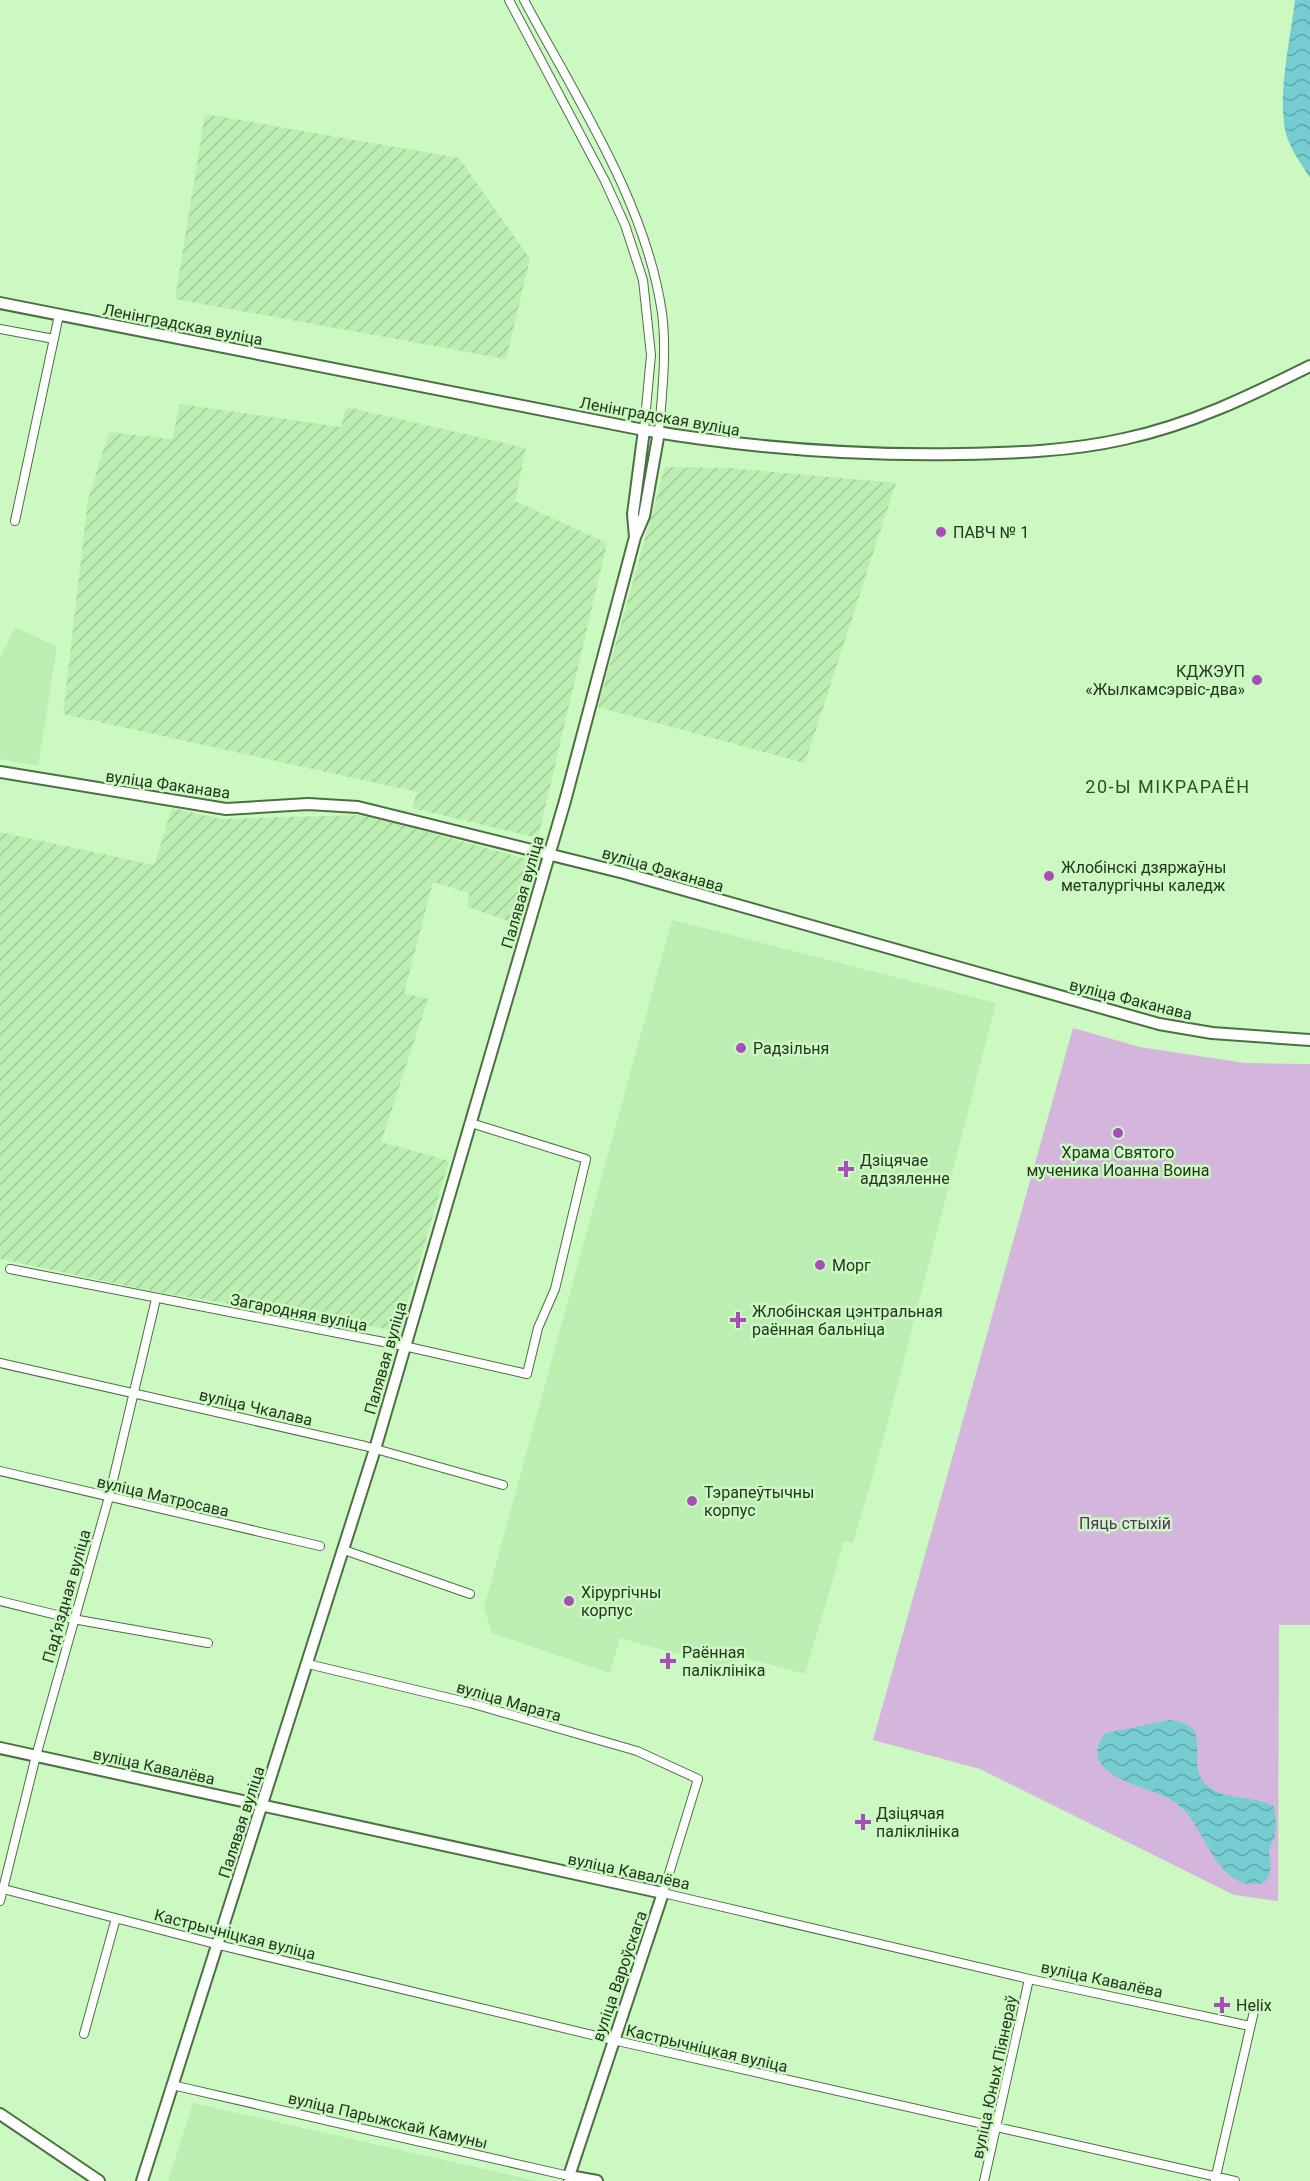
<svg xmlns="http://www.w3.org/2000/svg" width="1310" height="2181" font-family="Roboto,sans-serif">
	<defs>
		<pattern id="industrial-furrows" width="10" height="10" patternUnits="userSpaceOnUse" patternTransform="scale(1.5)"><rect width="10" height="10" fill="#bcedb1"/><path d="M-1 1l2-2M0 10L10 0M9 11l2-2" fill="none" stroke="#a1cc98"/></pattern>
		<pattern id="water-waves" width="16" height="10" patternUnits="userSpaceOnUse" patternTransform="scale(1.5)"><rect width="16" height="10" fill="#75cdd1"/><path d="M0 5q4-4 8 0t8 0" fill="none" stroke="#60a7a9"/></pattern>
	</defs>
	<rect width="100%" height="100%" fill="#ccf9c2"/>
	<path fill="#bcedb1" d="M15,627l42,20 -19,119 -38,-7v-101z
		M672,920l324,83 -112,434 -31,106 -9,-2 -39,133 -60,-16 -25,8 -100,-28 -10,35 -118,-40 -8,-25z
		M193,2103l344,78h-369z"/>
	<path fill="url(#industrial-furrows)" d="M205,114l254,44 71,101 -24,100 -331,-60z
		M180,404l161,23 5,-20 180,41 -11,53 92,42 -69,295 -126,-30 5,-16 -354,-78 25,-215 21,-67 63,7z
		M665,467l64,1 167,15 -91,280 -207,-56z
		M172,808l49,11 143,-4 166,45 -16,63 -46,-16 1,-14 -36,-11 -29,111 24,6 -47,143 68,19 -50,170 -243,-39 -156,-33v-427l154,33z"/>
	<path fill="#d4b5dc" d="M1073,1028l67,19 105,16 65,1v561h-31l-1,276 -44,-6 -254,-126 -107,-29z"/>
	<path fill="url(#water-waves)" d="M1295,0h15v178c-7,-12 -16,-23 -21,-36 -15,-34 2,-105 6,-142z
		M1170,1720c44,6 18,34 31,58 14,25 52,15 73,29 2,11 3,21 0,32 -2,4 -5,8 -5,13 0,6 3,11 1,18 -1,8 -4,14 -14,14 -39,3 -51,-54 -73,-75 -23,-23 -64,-20 -83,-47 -6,-10 -1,-21 6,-29z"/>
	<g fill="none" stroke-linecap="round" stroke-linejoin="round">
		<g stroke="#4a7141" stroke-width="10">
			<path id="street" d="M509,0l96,181 20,44 18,55 8,75 -7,75
				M524,0c52,98 122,202 138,313 5,39 0,80 -3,119
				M0,329l54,10
				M15,521l44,-206
				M10,1269l394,77 123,28 11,-46 17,-39 31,-130 -115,-36
				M0,1363l365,83 138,39
				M0,1471l320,75
				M344,1550l126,44
				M0,1601l73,18 135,24
				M308,1664l162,39 167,48 61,28 -35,114 366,86 221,47
				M0,1888l227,59 386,93 622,141
				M0,1901l36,-145 73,-259 47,-198
				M84,2034l32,-116
				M172,2085l397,91 -1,5
				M1215,2180l40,-173
				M984,2181l45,-202"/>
		</g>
		<g stroke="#4a7141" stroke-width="14">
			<path id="secondary" d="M0,303l644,127c106,18 209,26 317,24 55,-1 110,-3 163,-15 66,-14 126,-43 186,-73
				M635,537l-2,-23 11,-84
				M0,772l226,37 82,-5 50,3 266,66 535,151 53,9 98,7
				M0,1748l663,145 -94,283 28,5
				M0,2114l99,67
				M142,2181l233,-732 190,-648 70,-264 9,-21 15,-84"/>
		</g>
		<use href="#street" stroke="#fff" stroke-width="8"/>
		<use href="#secondary" stroke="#fff" stroke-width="10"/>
	</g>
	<g fill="#a64eba" stroke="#ccf9c2" stroke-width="2">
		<circle cx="941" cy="532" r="6"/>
		<circle cx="1257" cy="680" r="6"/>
		<circle cx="1049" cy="876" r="6"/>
		<circle cx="741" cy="1048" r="6"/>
		<circle cx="1118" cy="1133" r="6"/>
		<path d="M843 1160h6v6h6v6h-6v6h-6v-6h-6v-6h6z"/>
		<circle cx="820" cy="1265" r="6"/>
		<path d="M735 1311h6v6h6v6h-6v6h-6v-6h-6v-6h6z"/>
		<circle cx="692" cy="1501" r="6"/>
		<circle cx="569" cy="1601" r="6"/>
		<path d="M665 1652h6v6h6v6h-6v6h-6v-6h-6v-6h6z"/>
		<path d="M860 1813h6v6h6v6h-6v6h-6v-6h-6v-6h6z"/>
		<path d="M1219 1996h6v6h6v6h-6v6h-6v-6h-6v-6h6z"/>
	</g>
	<g text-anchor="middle" stroke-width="5" stroke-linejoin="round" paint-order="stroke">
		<g font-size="16" fill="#243520" stroke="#ccf9c2">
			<text transform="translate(183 324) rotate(11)" y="6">Ленінградская вуліца</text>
			<text transform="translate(660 416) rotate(10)" y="6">Ленінградская вуліца</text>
			<text transform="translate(168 784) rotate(8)" y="6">вуліца Факанава</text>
			<text transform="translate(663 869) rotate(16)" y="6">вуліца Факанава</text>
			<text transform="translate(522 892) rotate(-74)" y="6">Палявая вуліца</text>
			<text transform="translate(1131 999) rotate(14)" y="6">вуліца Факанава</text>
			<text transform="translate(299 1312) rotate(11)" y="6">Загародняя вуліца</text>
			<text transform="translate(385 1358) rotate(-74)" y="6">Палявая вуліца</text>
			<text transform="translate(256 1407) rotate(13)" y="6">вуліца Чкалава</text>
			<text transform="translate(163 1496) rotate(13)" y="6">вуліца Матросава</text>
			<text transform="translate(66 1596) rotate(-74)" y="6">Падʼяздная вуліца</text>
			<text transform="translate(509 1701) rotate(16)" y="6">вуліца Марата</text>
			<text transform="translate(154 1766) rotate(12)" y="6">вуліца Кавалёва</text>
			<text transform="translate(241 1822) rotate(-72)" y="6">Палявая вуліца</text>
			<text transform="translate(629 1871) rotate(12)" y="6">вуліца Кавалёва</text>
			<text transform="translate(235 1934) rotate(14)" y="6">Кастрычніцкая вуліца</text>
			<text transform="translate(619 1976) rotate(-71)" y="6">вуліца Вароўскага</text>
			<text transform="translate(1102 1979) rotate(12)" y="6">вуліца Кавалёва</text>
			<text transform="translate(707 2048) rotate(13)" y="6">Кастрычніцкая вуліца</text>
			<text transform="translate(994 2077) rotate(-78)" y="6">вуліца Юных Піянераў</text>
			<text transform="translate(388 2120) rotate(13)" y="6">вуліца Парыжскай Камуны</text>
		</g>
		<g font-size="16" fill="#243520" stroke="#ccf9c2" text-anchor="start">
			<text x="953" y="538">ПАВЧ № 1</text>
			<text x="1245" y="677" text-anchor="end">КДЖЭУП<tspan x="1245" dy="18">«Жылкамсэрвіс-два»</tspan></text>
			<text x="1061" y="873">Жлобінскі дзяржаўны<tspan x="1061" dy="18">металургічны каледж</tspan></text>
			<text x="753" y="1054">Радзільня</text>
			<text x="1118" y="1158" text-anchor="middle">Храма Святого<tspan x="1118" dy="18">мученика Иоанна Воина</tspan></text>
			<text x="860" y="1166">Дзіцячае<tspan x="860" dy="18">аддзяленне</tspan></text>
			<text x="832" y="1271">Морг</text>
			<text x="752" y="1317">Жлобінская цэнтральная<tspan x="752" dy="18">раённая бальніца</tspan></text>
			<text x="704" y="1498">Тэрапеўтычны<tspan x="704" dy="18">корпус</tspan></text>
			<text x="581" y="1598">Хірургічны<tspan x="581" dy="18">корпус</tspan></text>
			<text x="682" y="1658">Раённая<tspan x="682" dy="18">паліклініка</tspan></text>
			<text x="876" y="1819">Дзіцячая<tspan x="876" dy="18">паліклініка</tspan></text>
			<text x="1236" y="2011">Helix</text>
		</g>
		<g font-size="16" fill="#5e2b6a" stroke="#ccf9c2">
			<text x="1125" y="1529">Пяць стыхій</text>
		</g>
		<g font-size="18" letter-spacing="1.5" fill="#2b5122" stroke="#ccf9c2">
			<text x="1168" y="793">20-Ы МІКРАРАЁН</text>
		</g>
	</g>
</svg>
